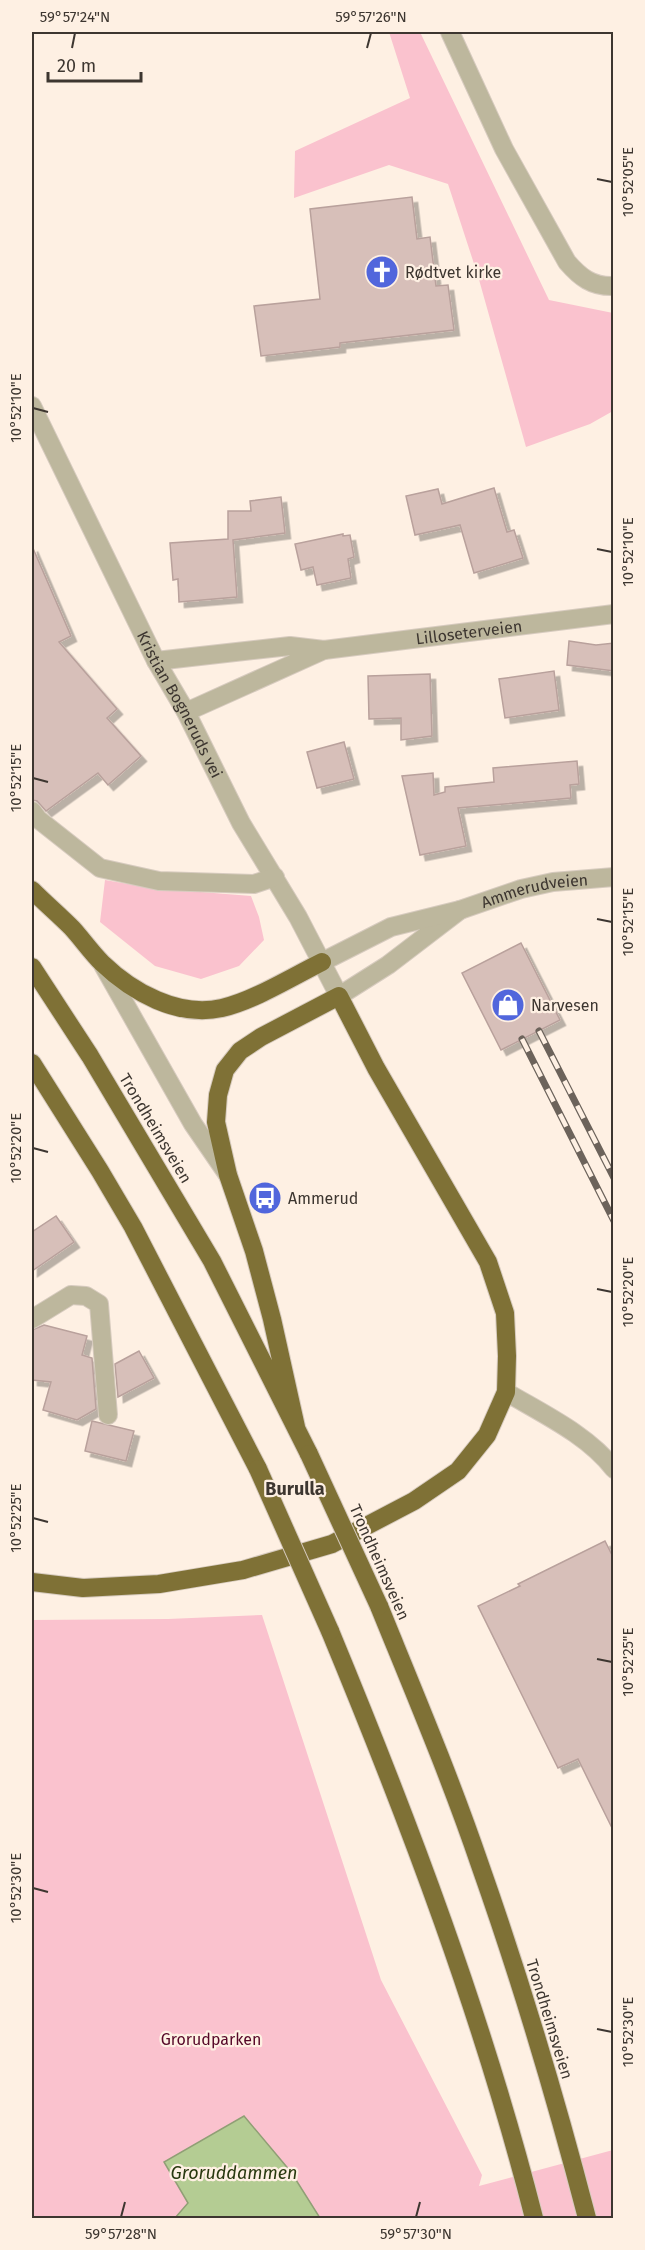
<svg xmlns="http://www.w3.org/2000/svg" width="645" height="2250" font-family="'Fira Sans',sans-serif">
	<defs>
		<filter id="shadow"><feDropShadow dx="5.5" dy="5.5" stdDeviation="0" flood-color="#0004"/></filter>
	</defs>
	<rect width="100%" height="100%" fill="#fef0e3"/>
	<path fill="#fac2ce" d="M389,32h31l129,268 64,13v98l-23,13 -64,23 -48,-171 -30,-92 -59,-19 -95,33 1,-47 115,-53z
		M105,880l46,8 100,8 8,21 5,23 -25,26 -38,13 -46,-13 -55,-44z
		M262,1615l119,365 101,195 -3,11 134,-36v68h-581v-598l136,-1z"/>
	<path fill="#b4cc93" stroke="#909f75" stroke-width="1.5" d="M244,2116l47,56 29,46h-145l13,-15 -24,-41z"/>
	<path fill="#d7bfb9" stroke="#b9a19c" stroke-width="1.5" filter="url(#shadow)" d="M412,197l5,42 13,-2 6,49 12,-1 6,45 -114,13v4l-79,9 -7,-50 66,-7 -10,-90z
		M494,488l13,44 7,-2 9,28 -49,15 -14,-48 -45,10 -9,-39 32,-7 4,15z
		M281,497l4,36 -52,7 4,57 -58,5 -1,-23 -5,1 -3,-37 58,-4v-28h23l-1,-10z
		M343,534v2l7,-1 4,22 -6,2 3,19 -34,7 -4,-18 -12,3 -6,-26z
		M32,546l39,90 -12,6 58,67 -10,9 34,38 -33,29 -10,-12 -52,38 -9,-10 -5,-1z
		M569,641l27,4 18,-2v28l-47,-6z
		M554,671l5,39 -54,8 -6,-39z
		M430,674l2,62 -31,4v-22l-32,1 -1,-43z
		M344,742l10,37 -37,9 -10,-36z
		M577,761l2,23 -9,1 1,13 -113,10 8,38 -46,9 -18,-79 31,-3 1,22 11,-3v-5l49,-5 -1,-14z
		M521,943l39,77 -59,30 -39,-77z
		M56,1216l18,26 -42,29v-39z
		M44,1325l43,11 -5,19 10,3 4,51 -19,11 -34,-10 8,-28 -19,-2v-50z
		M139,1351l15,27 -36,19 -3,-33z
		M92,1421l42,10 -8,30 -41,-10z
		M605,1541l9,18v273l-36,-73 -20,9 -80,-162 42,-20 -2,-2z"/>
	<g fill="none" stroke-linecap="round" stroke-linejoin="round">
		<g stroke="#d7cbbf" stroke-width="20">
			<g id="minor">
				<path d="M450,32l54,117 63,113c13,15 25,25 47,24"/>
				<path id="s1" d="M32,406l124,255 30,51 55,111 57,94 41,79 49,-31 72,-55"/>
				<path id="s2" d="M324,650l290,-36"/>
				<path d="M156,661l134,-15 34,4 -138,62"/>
				<path d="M32,811l6,8 62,49 59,13 95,3 21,-7"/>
				<path id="s3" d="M322,962l69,-35 69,-17 61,-21 32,-7 61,-5"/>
				<path d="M103,965l90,159 35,51"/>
				<path d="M32,1319l39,-24 15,1 13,8 9,111"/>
				<path d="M506,1392c37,22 82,43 108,77"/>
			</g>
		</g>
		<g stroke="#d7cbbf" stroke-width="20">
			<path id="highway" d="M32,890c13,13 27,25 40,38 10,11 19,24 30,35 30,29 76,55 120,45 31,-7 70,-31 100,-46
				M32,967l58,89 122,205 97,193
				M32,1063l68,108 33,56 125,242
				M32,1582l51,6 76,-4 84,-14 89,-26 82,-43 44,-30 29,-36 19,-43 1,-36 -2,-43 -17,-51 -112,-194 -37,-72 -78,41 -21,14 -15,19 -7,25 -2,27 12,53 26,76 18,68 24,108
				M379,1606c35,86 71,171 101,259 41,116 76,234 107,353
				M330,1631c79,191 153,386 204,587"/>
		</g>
		<use href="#minor" stroke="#bdb79d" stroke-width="18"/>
		<use href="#highway" stroke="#7f7136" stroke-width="18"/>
		<g stroke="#6c635b" stroke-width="7">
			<path id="rail" d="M539,1031l75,147
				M522,1039l92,182"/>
		</g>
		<use href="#rail" stroke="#fef0e3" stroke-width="4.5" stroke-dasharray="14" stroke-linecap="butt"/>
		<g stroke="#d7cbbf" stroke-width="20" stroke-linecap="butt">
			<path id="highway-bridge" d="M309,1454l70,152
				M258,1469l72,162"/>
		</g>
		<use href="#highway-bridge" stroke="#7f7136" stroke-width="18"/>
	</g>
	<path fill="none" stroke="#3d3630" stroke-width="2" d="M72,48l3,-15M367,48l4,-15M597,179l15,3M33,408l15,4M597,549l15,3M33,778l15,4M597,919l15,3M33,1148l15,4M597,1289l15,3M33,1518l15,4M597,1659l15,3M33,1888l15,4M597,2029l15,3M121,2217l4,-15M416,2217l4,-15"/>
	<defs>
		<g id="church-disc" transform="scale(1.725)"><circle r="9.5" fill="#5166dc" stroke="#fef0e3"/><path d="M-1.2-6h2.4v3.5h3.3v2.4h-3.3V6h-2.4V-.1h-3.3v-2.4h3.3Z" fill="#fff"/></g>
		<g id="shop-disc" transform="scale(1.725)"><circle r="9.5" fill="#5166dc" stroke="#fef0e3"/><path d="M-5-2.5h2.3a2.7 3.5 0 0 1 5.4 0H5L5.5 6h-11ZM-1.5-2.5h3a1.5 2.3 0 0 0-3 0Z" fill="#fff"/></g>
		<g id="bus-disc" transform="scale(1.725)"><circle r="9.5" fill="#5166dc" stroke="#fef0e3"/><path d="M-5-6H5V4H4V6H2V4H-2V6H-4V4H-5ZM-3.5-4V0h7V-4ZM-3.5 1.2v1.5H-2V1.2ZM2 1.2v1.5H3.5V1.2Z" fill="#fff"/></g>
	</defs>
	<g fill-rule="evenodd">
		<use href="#church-disc" x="382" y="272"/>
		<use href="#shop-disc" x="508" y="1005"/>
		<use href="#bus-disc" x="265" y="1198"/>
	</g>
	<g text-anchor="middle" stroke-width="4.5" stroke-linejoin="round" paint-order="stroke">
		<g font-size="16" fill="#3d3630" stroke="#fef0e3" text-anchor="start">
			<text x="405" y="278">Rødtvet kirke</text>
			<text x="531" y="1011">Narvesen</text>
			<text x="288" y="1204">Ammerud</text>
		</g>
		<g font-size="16" fill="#3d3630" stroke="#fef0e3">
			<text dy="6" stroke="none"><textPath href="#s2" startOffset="146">Lilloseterveien</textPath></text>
			<text dy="6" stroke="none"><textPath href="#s1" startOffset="333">Kristian Bogneruds vei</textPath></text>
			<text dy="6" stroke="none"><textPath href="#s3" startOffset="226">Ammerudveien</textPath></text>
			<text transform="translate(156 1128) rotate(59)" y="6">Trondheimsveien</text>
			<text transform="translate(380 1562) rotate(66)" y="6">Trondheimsveien</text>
			<text transform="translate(550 2019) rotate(73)" y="6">Trondheimsveien</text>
		</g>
		<g font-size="16" fill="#560727" stroke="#fef0e3">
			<text x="211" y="2045">Grorudparken</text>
		</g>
		<g font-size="18" font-weight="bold" fill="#3d3630" stroke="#fef0e3">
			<text x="295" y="1495">Burulla</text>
		</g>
		<g font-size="18" font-style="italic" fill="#29390f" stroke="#fef0e3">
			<text x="234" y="2179">Groruddammen</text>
		</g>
	</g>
	<rect width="645" height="2250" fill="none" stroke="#fef0e3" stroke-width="66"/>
	<path d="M48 72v9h93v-9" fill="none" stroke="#3d3630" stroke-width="3"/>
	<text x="57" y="72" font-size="18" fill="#3d3630" stroke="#fef0e3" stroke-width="4.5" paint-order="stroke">20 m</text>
	<rect x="33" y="33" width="579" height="2184" fill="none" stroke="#3d3630" stroke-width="2"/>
	<g font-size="15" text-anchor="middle" fill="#3d3630">
		<text x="75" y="22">59°57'24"N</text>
		<text x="371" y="22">59°57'26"N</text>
		<text transform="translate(628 182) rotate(-90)" y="5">10°52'05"E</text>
		<text transform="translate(16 408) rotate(-90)" y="5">10°52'10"E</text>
		<text transform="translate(628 552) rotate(-90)" y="5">10°52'10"E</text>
		<text transform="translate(16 778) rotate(-90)" y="5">10°52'15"E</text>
		<text transform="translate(628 922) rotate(-90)" y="5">10°52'15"E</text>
		<text transform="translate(16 1148) rotate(-90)" y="5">10°52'20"E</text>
		<text transform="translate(628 1292) rotate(-90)" y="5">10°52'20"E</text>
		<text transform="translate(16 1518) rotate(-90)" y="5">10°52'25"E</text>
		<text transform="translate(628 1662) rotate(-90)" y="5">10°52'25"E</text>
		<text transform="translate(16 1888) rotate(-90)" y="5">10°52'30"E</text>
		<text transform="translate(628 2032) rotate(-90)" y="5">10°52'30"E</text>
		<text x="121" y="2239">59°57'28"N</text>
		<text x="416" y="2239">59°57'30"N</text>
	</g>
</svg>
